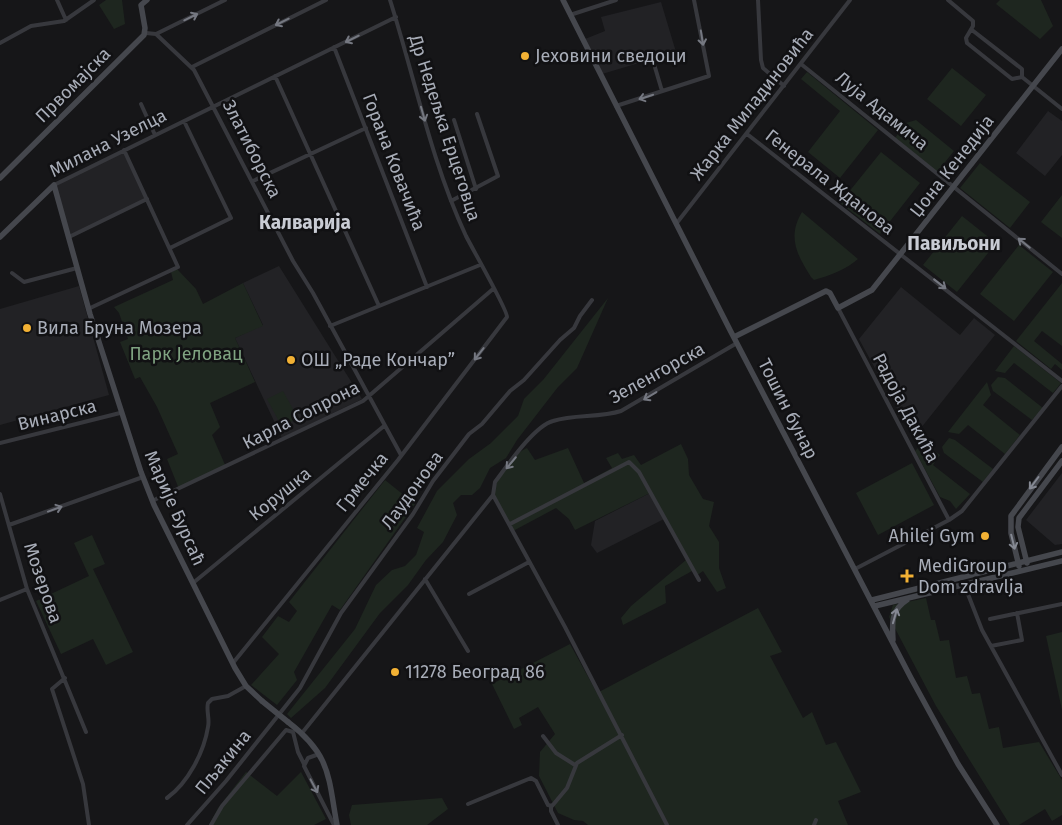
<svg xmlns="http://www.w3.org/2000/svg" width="1062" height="825" font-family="'Fira Sans',sans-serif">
	<rect width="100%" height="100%" fill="#161618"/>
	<path fill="#222225" d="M661,2l15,50 -74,22 -17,-35 20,-8 -4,-14z
		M1048,111l14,10v34l-17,21 -29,-23z
		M124,150l23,49 -78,38 -13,-50 3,-6z
		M279,266l83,133 -80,39 -47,-100 28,-13 -20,-42z
		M79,286l30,109 -109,30v-116z
		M901,287l59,48 14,-17 21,17 -82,103 -54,-99z
		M1062,473v71l-7,1 -29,-25z
		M650,493l14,26 -67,34 -6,-8 4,-24z"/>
	<path fill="#1e261f" d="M106,0h16l3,24 -11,5 -15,-24z
		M1000,0h41l12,26 -13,13 -44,-35z
		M952,68l34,27 -25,31 -34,-27z
		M807,72l71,58 -38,48 -32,-26 32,-41 -39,-32z
		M916,120l38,31 -17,21 -42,-34 11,-15z
		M881,152l39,31 -40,51 -40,-31z
		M980,163l50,39 -20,26 -50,-40z
		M1062,195v43l-21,-16z
		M802,212l56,47c-11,10 -29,17 -44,21l-3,-3c-14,-22 -24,-40 -9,-65z
		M962,216l34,27 -39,49 -34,-27z
		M1019,245l34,27 -39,49 -34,-27z
		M177,269l19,20 7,15 40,-21 20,43 -28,12 20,44 -45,21 10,24 -8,8 14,32 -47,22 -12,-30 11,-5 -21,-47 -17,-30 -5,2 -15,-37 8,-3 -9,-26 -5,-6 59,-27 -2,-8z
		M1062,283v63l-20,-15 -8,10 28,23v6l-7,-6 -4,5 -35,-28z
		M608,298l-31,70 -19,19 -41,53 -11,18 -16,10 -10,20 -8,7h-11l-8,8 4,12 -14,27 -17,18 -18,25 -28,28 -55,75 -34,30 -4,-4 68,-85 21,-44 16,-15 13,-4 11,-11 8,-23 -7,-4 20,-37 32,-32 22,-16 27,-27 6,-17 19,-19z
		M1014,346l47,37 -8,10 -39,-30 -9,10 -10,-2z
		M998,377l7,1 38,30 -11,12 -39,-29 -2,-6z
		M987,382l4,13 -8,10 37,30 -15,19 -37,-29 -9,9 -11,-2z
		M283,391l15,27 -16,9 -15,-28z
		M949,438l6,2 38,29 -10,13 -39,-29 -2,-6z
		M924,442l16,13 -7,10 37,29 -14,15 -6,-8 -10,-4 -25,-46z
		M681,444l7,15 1,16 14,24 11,3 -5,24 10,16v26l7,20 -9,4 -14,-21 -7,5 -4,-5 -27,15 1,17 -43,22 -2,-7 10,-12 55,-46 -36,-67 -75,37 -6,-11 -13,-11 -43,23 -20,-36c3,-17 18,-40 34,-47l8,12 33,-12 16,35 28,-15 -6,-10 12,-5 4,6 12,-4 7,10z
		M912,463l22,42 -56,30 -22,-42z
		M385,480l30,24 -75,106 -8,-5 -38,67 3,8 -20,25 -26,-20 28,-31 -17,-17 16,-21 11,6 8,-11 -8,-9z
		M92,535l13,29 -12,5 40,83 -27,13 -13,-26 -32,15 -25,-53 53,-25 -15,-33z
		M926,598l5,22h4l5,21 9,-1 7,38 11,-2 5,18 8,-1 9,36 10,-2 4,21 36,-6 23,38v35l-10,6 -7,-12 -26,16h-9l-74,-119 -47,-89 4,-12z
		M758,608l24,44 -12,4 33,62 9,-6 14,33 10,-3 25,50 -23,9 10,24h-260l-5,-4 -9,-1 -16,-7 -19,-37 1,-24 15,-18 -17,-27 -19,11 3,7 -8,4 -22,-45 78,-40 27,49z
		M1062,632v78l-16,-74z
		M246,772l31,24 24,-24 25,47 -12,6h-105l9,-17z
		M442,798l6,11 -21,16h-76l-2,-10 3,-10z"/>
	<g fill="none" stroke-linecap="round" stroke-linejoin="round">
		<path stroke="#37383d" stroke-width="4" d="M57,0l9,20
			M758,0l3,60 2,8 7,6
			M948,0l25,21v5l-7,12 1,5 45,36 10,-2
			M570,15l46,-15
			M972,30l50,39v8
			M146,33l10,1 38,36 99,191 20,32 88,162
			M156,34l69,-34
			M0,43l31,-17 33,-5 30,-21
			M334,47l93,240
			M654,64l8,27
			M801,64l261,210
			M192,67l134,-67
			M275,76l104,230
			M1022,77l40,32
			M776,79l8,7
			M141,104l14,31
			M616,106l93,-30 -15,-76
			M454,120l22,69
			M747,134l315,247
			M253,181l113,-53
			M54,185l342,-168
			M451,201l47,-25 -21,-62
			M676,224l174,-224
			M69,237l78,-38
			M170,248l61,-30 -47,-97
			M12,273l12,9 53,-14
			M838,308l111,212
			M88,309l90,-42 -54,-117
			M330,326l150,-61
			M0,443l120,-30
			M0,494l27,95 59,143
			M152,501l211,-100 130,-112
			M510,524l119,-62 10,10 60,108
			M9,525l134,-48
			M855,569l94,-49 13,-9 100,-125
			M425,579l43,72
			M193,583l191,-157
			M964,584l18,46 80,145
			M469,594l60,-32
			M0,600l27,-11
			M990,619l72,-15
			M991,646l31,-6 -5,-27
			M233,663l165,-203 109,-143c1,-6 -35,-69 -41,-81 -35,-75 -51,-157 -76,-236
			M65,678l-13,11 31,95 6,41
			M302,733l191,-238
			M543,736l13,17 19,12
			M319,754l-11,4 -4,8 30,59
			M167,798c21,-15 37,-46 41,-71 2,-8 -2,-16 0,-24l4,-4 16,-3 18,-10
			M468,804l63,-26 5,3 12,24 4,1 15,-18 10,-25 45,-28
			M551,806v5l7,14
			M187,825l39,-44 74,-93 41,-75 72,-99 20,-33 36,-47 13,-10 28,-33 14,-11 36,-40 14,-12 6,-12 12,-16
			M211,825l11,-19 64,-76 7,2 5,20 6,12
			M667,825l-102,-198 -72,-132 2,-13c12,-16 39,-56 58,-61 22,-7 46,-3 68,-10l116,-68
			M814,825l2,-5"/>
		<path stroke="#45474d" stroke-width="5.5" d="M563,0l167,330 181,348 47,86 39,61
			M0,178l144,-143 1,-7 -4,-23 6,-5
			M0,237l54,-52 36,129 51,158 13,33 81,163 11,18 16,15
			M734,337l92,-46 4,2 8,15 34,-18 190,-241
			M1027,563l-9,-36 1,-9 43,-57
			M1019,566l-8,-33v-17l51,-69
			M872,600l190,-48
			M875,606l187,-45
			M893,640c-1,-17 -2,-30 14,-40
			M288,722c43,33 40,54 49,103"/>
		<path stroke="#45474d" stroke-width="5.5" d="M262,701l26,21"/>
	</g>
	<defs><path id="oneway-shaft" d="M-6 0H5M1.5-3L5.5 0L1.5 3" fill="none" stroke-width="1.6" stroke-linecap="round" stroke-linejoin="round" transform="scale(1.25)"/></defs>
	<g stroke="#757881">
		<use href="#oneway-shaft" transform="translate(191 17) rotate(-26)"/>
		<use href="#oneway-shaft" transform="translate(282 22) rotate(154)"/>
		<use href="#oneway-shaft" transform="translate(702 38) rotate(81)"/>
		<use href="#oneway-shaft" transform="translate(352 39) rotate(154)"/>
		<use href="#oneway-shaft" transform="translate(646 97) rotate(162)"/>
		<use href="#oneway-shaft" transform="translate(423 114) rotate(74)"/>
		<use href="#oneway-shaft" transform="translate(1024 243) rotate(-141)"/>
		<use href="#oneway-shaft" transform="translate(940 284) rotate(38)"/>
		<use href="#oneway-shaft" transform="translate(479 354) rotate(128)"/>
		<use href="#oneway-shaft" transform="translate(650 396) rotate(149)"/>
		<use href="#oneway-shaft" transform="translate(511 463) rotate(130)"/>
		<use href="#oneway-shaft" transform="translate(55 509) rotate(-20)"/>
		<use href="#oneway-shaft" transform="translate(314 786) rotate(62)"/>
	</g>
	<g stroke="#858993">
		<use href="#oneway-shaft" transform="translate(1034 483) rotate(127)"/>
		<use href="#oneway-shaft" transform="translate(1013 542) rotate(76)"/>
		<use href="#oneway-shaft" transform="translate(895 616) rotate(-74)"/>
	</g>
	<g fill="#f2b134" stroke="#111113" stroke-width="2">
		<circle cx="525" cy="56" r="5"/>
		<circle cx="27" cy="328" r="5"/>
		<circle cx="291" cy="360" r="5"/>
		<circle cx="985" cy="536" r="5"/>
		<path d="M904.5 568.5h5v5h5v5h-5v5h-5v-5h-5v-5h5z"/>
		<circle cx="395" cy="672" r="5"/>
	</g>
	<g text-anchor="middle" stroke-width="5" stroke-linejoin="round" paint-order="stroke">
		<g font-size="18" fill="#a8adb8" stroke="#111113" text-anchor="start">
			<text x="535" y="62">Јеховини сведоци</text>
			<text x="37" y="334">Вила Бруна Мозера</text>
			<text x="301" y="366">ОШ „Раде Кончар”</text>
			<text x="975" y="542" text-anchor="end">Ahilej Gym</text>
			<text x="918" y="572">MediGroup<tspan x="918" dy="21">Dom zdravlja</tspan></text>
			<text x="405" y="678">11278 Београд 86</text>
		</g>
		<g font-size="18" fill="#a8adb8" stroke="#111113">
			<text transform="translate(73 85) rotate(-45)" y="6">Првомајска</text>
			<text transform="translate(752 104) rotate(-52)" y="6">Жарка Миладиновића</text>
			<text transform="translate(882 111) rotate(39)" y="6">Луја Адамича</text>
			<text transform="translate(445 128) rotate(72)" y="6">Др Недељка Ерцеговца</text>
			<text transform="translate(108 143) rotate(-27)" y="6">Милана Узелца</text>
			<text transform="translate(252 149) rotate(63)" y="6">Златиборска</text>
			<text transform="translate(394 162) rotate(69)" y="6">Горана Ковачића</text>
			<text transform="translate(952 166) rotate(-52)" y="6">Џона Кенедија</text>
			<text transform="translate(830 182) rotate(38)" y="6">Генерала Жданова</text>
			<text transform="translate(657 373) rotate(-29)" y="6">Зеленгорска</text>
			<text transform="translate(906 408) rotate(62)" y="6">Радоја Дакића</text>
			<text transform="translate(788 409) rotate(63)" y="6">Тошин бунар</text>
			<text transform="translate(57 415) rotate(-14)" y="6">Винарска</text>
			<text transform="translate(301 415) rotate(-27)" y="6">Карла Сопрона</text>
			<text transform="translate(362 482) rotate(-51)" y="6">Грмечка</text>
			<text transform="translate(412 490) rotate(-54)" y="6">Лаудонова</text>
			<text transform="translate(280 494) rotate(-39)" y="6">Корушка</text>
			<text transform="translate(175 508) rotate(66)" y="6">Марије Бурсаћ</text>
			<text transform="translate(43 583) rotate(71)" y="6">Мозерова</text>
			<text transform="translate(223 762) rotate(-51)" y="6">Пљакина</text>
		</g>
		<g font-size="18" fill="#7fa381" stroke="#111113">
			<text x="186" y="360">Парк Јеловац</text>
		</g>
		<g font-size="19" font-weight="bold" fill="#c9ccd4" stroke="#111113">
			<text x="305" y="229">Калварија</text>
			<text x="954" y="250">Павиљони</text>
		</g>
	</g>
</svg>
